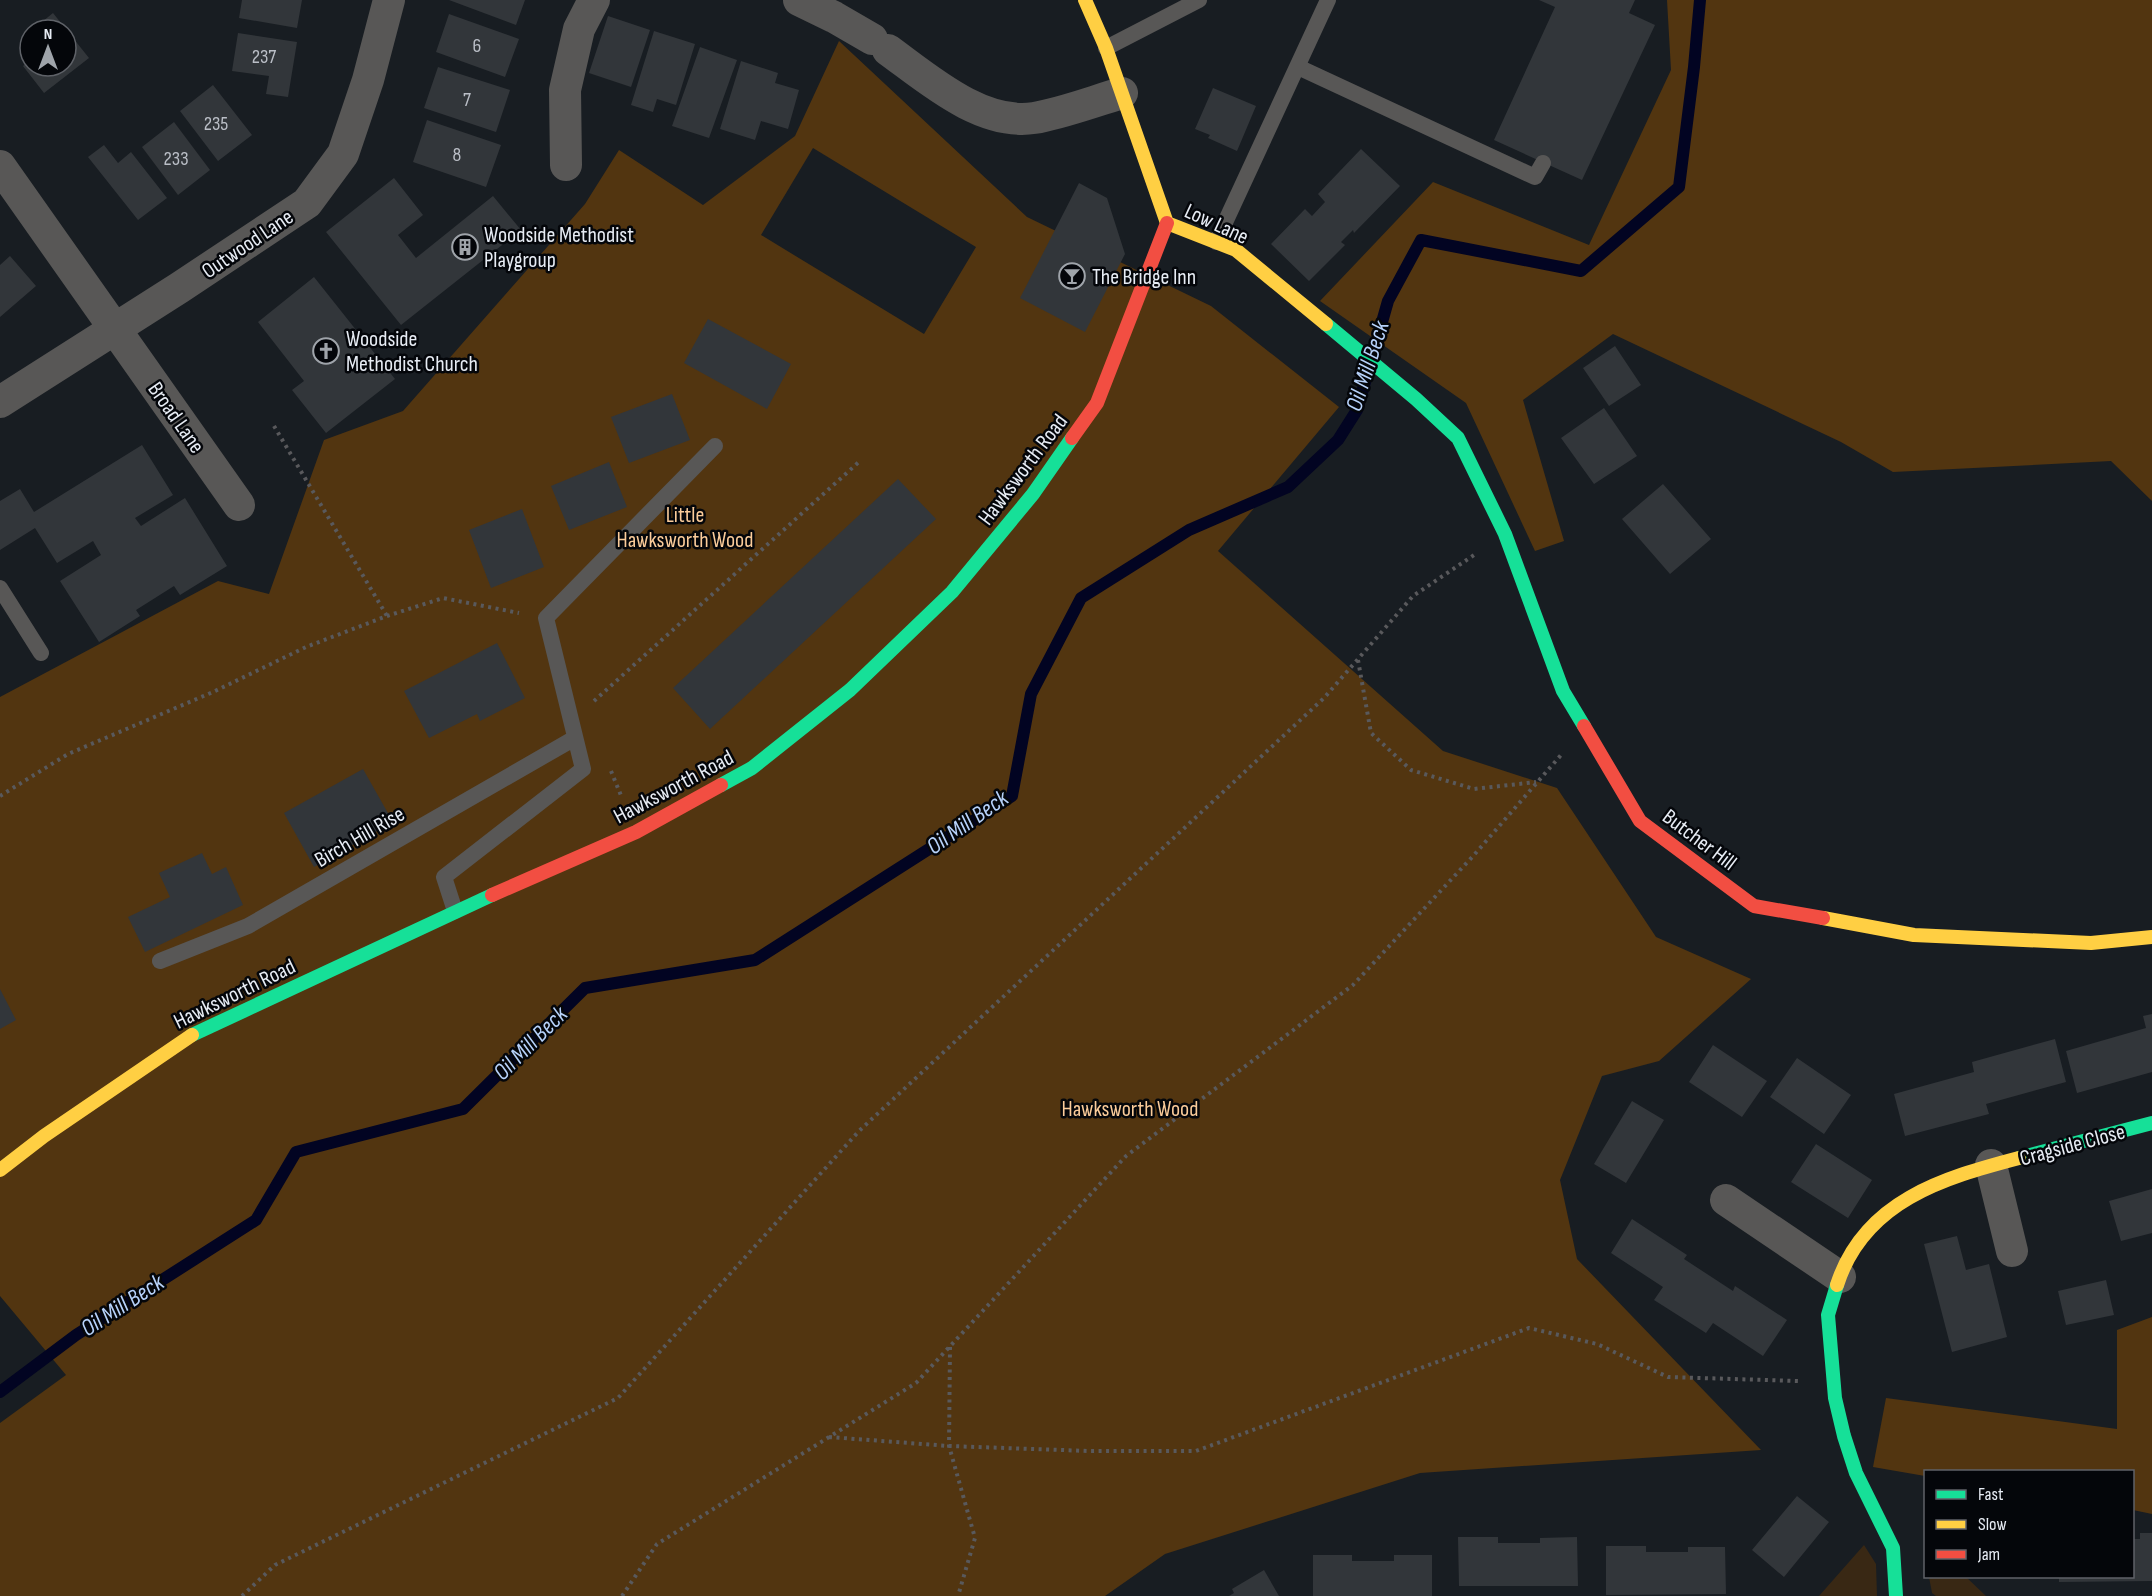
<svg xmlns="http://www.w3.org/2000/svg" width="2152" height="1596" font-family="'Sofia Sans Condensed',sans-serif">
	<rect width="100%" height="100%" fill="#181d22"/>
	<path fill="#392814" d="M1864,1545l12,19 1,32h-58z
		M1929,1577h37l20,19h-50l-4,-3z"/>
	<path fill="#523510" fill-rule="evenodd" d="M1667,0h485v501l-41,-40 -218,11 -52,-30 -228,-108 -90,66 41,141 -29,10 -69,-148 -146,-102 113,-119 156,63 82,-175z
		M839,41l188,176 184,89 128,101 -121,144 225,200 114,37 99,149 95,42 -92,82 -57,15 -42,104 17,79 184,191 -341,23 -255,81 -60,42h-1105v-173l66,-48 -66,-79v-599l218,-116 51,13 55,-154 79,-29 182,-207 34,-54 84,55 92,-69zM813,148l163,99 -52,87 -163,-99z
		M2152,1317v197l-19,-4 -1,-38h-206l-1,4 -52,-9 13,-69 231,31v-99z"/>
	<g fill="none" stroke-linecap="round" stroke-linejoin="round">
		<path stroke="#020422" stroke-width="12" d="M0,1392l76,-57 180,-115 40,-68 167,-43 122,-121 170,-28 257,-164 19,-102 50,-96 108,-68 99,-43 50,-47 19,-30 31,-109 33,-61 160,31 98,-84 15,-120 6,-67"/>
	</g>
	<path fill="#32363a" d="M242,0h60l-5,28 -58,-10z
		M449,0h76l-9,25z
		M1539,0h96l-6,13 26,12 -73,155 -88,-40 61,-133z
		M53,13l36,45 -45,35 -21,-27 7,-6v6h36v-36h-34z
		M449,14l70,25 -14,38 -69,-25z
		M608,16l42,14 -19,57 -42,-14z
		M654,31l41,13 -19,61 -19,-6 -4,13 -22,-7z
		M238,33l59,9 -9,55 -22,-3 3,-18 -37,-5z
		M700,47l37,13 -28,78 -37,-12z
		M741,61l37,12 -3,10 24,7 -11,39 -27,-8 -6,19 -35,-11z
		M438,67l72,23 -14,42 -72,-24z
		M213,85l39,50 -34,26 -38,-50z
		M1213,88l43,18 -19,45 -29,-13 2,-3 -15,-6z
		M427,120l74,25 -15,42 -73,-25z
		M174,122l36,48 -32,25 -36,-48z
		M104,145l14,18 13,-11 36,46 -29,22 -50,-63z
		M1361,149l39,37 -46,47 -1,-3 -12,12 4,3 -36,36 -38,-37 34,-35 7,7 13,-14 -7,-8z
		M394,178l29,37 -25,20 18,23 77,-62 28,34 -120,95 -75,-93z
		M1079,183l28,15 18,56 -40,78 -65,-34z
		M10,256l26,30 -36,31v-52z
		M314,277l81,102 -69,54 -34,-43 12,-9 -46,-59z
		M708,319l83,45 -24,45 -83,-46z
		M1615,346l26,39 -32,21 -26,-38z
		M672,394l18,46 -61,23 -18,-46z
		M1604,408l33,48 -43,28 -33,-46z
		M142,445l31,50 -38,23 6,8 44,-28 42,68 -47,29 -6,-9 -38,24 4,6 -41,26 -39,-61 41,-26 -8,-14 -36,22 -22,-35 -35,22v-49l20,-12 14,23z
		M609,462l18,45 -58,23 -18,-44z
		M898,479l38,40 -226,210 -37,-41z
		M1663,484l48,55 -41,35 -48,-55z
		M522,509l22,58 -53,21 -22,-58z
		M497,643l28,55 -45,23 -3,-7 -48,24 -25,-47z
		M363,769l30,53 -79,45 -30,-54z
		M202,853l10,21 14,-7 17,38 -98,47 -17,-35 42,-20 -11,-24z
		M0,989l16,31 -16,9z
		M2152,1014v58l-75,21 -11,-42 80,-23 -3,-12z
		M2055,1039l11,43 -80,22 3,10 -84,22 -11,-42 80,-22 -2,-10z
		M1713,1045l54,36 -25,36 -53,-35z
		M1797,1058l54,37 -27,39 -54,-37z
		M1632,1101l32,19 -38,63 -32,-19z
		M1816,1144l56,36 -24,38 -57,-36z
		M2152,1189v44l-31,8 -12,-40z
		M1632,1219l55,36 -3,4 49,32 2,-5 52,34 -24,36 -50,-33 -7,10 -52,-33 9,-13 -52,-34z
		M1957,1236l9,34 23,-6 18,73 -55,15 -28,-108z
		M2106,1280l8,35 -48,10 -8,-34z
		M1797,1496l32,26 -45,55 -32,-27z
		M2140,1533h12v48l-93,1v-6h73v-37h8z
		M1458,1537h40v6h42v-5l37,-1 1,49h-119z
		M1606,1546h40v6h42v-5h37l1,47 -120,1z
		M1313,1555h39v6h42v-6h38v41h-119z
		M1264,1570l15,26h-50l5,-3 -2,-4z"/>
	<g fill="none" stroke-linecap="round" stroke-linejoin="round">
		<path stroke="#59595c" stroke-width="4" stroke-dasharray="3 4.5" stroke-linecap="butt" d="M274,426l113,190
			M1358,660l13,73 40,37 63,19 62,-7
			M594,701l266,-240
			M611,771l11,27
			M0,796l68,-42 145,-62 93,-45 81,-31 56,-18 76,15
			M950,1347l-1,99 26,92 -17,58
			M829,1437l120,9 140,5h107l333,-123 68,16 71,33 130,4
			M242,1596l33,-31 343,-167 241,-267 465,-433 89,-102 61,-41
			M622,1596l35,-52 259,-161 210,-227 227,-171 121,-130 87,-100"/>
		<path stroke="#585756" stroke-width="16" d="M1106,48l93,-48
			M1298,67l237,110 8,-14
			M1216,242l112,-242
			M0,588l41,65
			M455,911l-11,-34 139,-108 -37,-151 169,-172
			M160,961l88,-35 327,-188"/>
		<path stroke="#585756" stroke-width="32" d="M799,0l35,17 38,22
			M888,50c40,29 93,76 146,68 29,-5 60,-17 88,-25
			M566,165l-1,-75 14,-61 15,-29
			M0,166l239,339
			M0,402l179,-114 128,-85 36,-49 25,-74 21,-80
			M1991,1165l21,86
			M1726,1200l114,77"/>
		<path stroke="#16e098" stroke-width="14" d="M1326,324l90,75 42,39 47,96 58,157 21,35
			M721,785l31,-17 98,-78 102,-98 81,-98 39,-56
			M192,1035l300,-140
			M2019,1158l133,-35
			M1837,1285l-9,30 7,83 9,38 12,37 37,75 3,48"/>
		<path stroke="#ffcf43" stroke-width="14" d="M1085,0l21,48 61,175 69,27 90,74
			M1823,918l91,17 177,8 61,-6
			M0,1170l44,-34 148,-101
			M1837,1285c27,-84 106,-107 182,-127"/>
		<path stroke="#f24e42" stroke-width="14" d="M1072,438l25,-35 70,-180
			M1584,726l56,95 114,85 69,12
			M492,895l144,-63 85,-47"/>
	</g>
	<defs>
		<g id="building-ring" transform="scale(1.35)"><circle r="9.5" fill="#04060a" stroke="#9fa4aa" stroke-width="1.5"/><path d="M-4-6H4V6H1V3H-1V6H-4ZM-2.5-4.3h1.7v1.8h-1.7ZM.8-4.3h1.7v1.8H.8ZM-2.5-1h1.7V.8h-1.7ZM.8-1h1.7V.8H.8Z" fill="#9fa4aa"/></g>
		<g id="bar-ring" transform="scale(1.35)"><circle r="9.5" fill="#04060a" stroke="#9fa4aa" stroke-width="1.5"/><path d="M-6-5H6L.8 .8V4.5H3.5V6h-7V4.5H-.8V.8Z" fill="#9fa4aa"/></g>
		<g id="church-ring" transform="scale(1.35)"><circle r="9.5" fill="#04060a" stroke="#9fa4aa" stroke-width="1.5"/><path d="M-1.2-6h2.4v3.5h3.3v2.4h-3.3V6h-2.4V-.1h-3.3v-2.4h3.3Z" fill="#9fa4aa"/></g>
	</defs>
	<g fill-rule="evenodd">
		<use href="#building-ring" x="465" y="247"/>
		<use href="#bar-ring" x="1072" y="276"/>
		<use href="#church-ring" x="326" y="351"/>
	</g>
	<g text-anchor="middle" stroke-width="5" stroke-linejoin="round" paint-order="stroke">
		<g font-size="20" fill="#babec6">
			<text x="477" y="52">6</text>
			<text x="264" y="63">237</text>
			<text x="467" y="106">7</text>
			<text x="216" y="130">235</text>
			<text x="457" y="161">8</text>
			<text x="176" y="165">233</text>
		</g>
		<g font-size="22" fill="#e7ecf4" stroke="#04060a">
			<text transform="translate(1217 223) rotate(25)" y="8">Low Lane</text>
			<text transform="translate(247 243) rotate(-34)" y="8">Outwood Lane</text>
			<text transform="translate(177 417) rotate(55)" y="8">Broad Lane</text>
			<text transform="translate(1022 469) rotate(-53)" y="8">Hawksworth Road</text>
			<text transform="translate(673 786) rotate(-28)" y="8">Hawksworth Road</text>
			<text transform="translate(359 836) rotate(-30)" y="8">Birch Hill Rise</text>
			<text transform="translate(1700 839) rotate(37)" y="8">Butcher Hill</text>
			<text transform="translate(234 993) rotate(-26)" y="8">Hawksworth Road</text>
			<text transform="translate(2072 1144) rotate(-15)" y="8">Cragside Close</text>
		</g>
		<g font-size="22" fill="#e7ecf4" stroke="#04060a" text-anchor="start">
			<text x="484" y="242">Woodside Methodist<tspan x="484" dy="25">Playgroup</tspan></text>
			<text x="1092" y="284">The Bridge Inn</text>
			<text x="346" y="346">Woodside<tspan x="346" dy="25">Methodist Church</tspan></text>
		</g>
		<g font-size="22" fill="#fbcc9a" stroke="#04060a">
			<text x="685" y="522">Little<tspan x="685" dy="25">Hawksworth Wood</tspan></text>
			<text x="1130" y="1116">Hawksworth Wood</text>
		</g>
		<g font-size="24" font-style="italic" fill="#b7d2fa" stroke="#04060a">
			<text transform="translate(1367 366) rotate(-72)" y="8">Oil Mill Beck</text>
			<text transform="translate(967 822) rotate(-35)" y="8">Oil Mill Beck</text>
			<text transform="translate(530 1043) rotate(-45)" y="8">Oil Mill Beck</text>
			<text transform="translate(122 1305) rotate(-33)" y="8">Oil Mill Beck</text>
		</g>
	</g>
	<rect x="1924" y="1470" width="210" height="108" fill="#04060a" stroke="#5f6268" stroke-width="1.5"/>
	<rect x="1936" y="1490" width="30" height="9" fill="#16e098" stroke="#5f6268" stroke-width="1.5"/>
	<text x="1978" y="1500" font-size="18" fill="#e7ecf4">Fast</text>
	<rect x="1936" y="1520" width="30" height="9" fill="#ffcf43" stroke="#5f6268" stroke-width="1.5"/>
	<text x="1978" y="1530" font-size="18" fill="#e7ecf4">Slow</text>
	<rect x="1936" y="1550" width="30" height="9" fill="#f24e42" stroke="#5f6268" stroke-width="1.5"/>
	<text x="1978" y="1560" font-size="18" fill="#e7ecf4">Jam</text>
	<g transform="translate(48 48)"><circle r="28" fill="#04060a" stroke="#5f6268" stroke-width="1.5"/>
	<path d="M0-4.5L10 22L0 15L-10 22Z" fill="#9fa4aa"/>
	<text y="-9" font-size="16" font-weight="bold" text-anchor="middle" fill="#e7ecf4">N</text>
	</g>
</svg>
